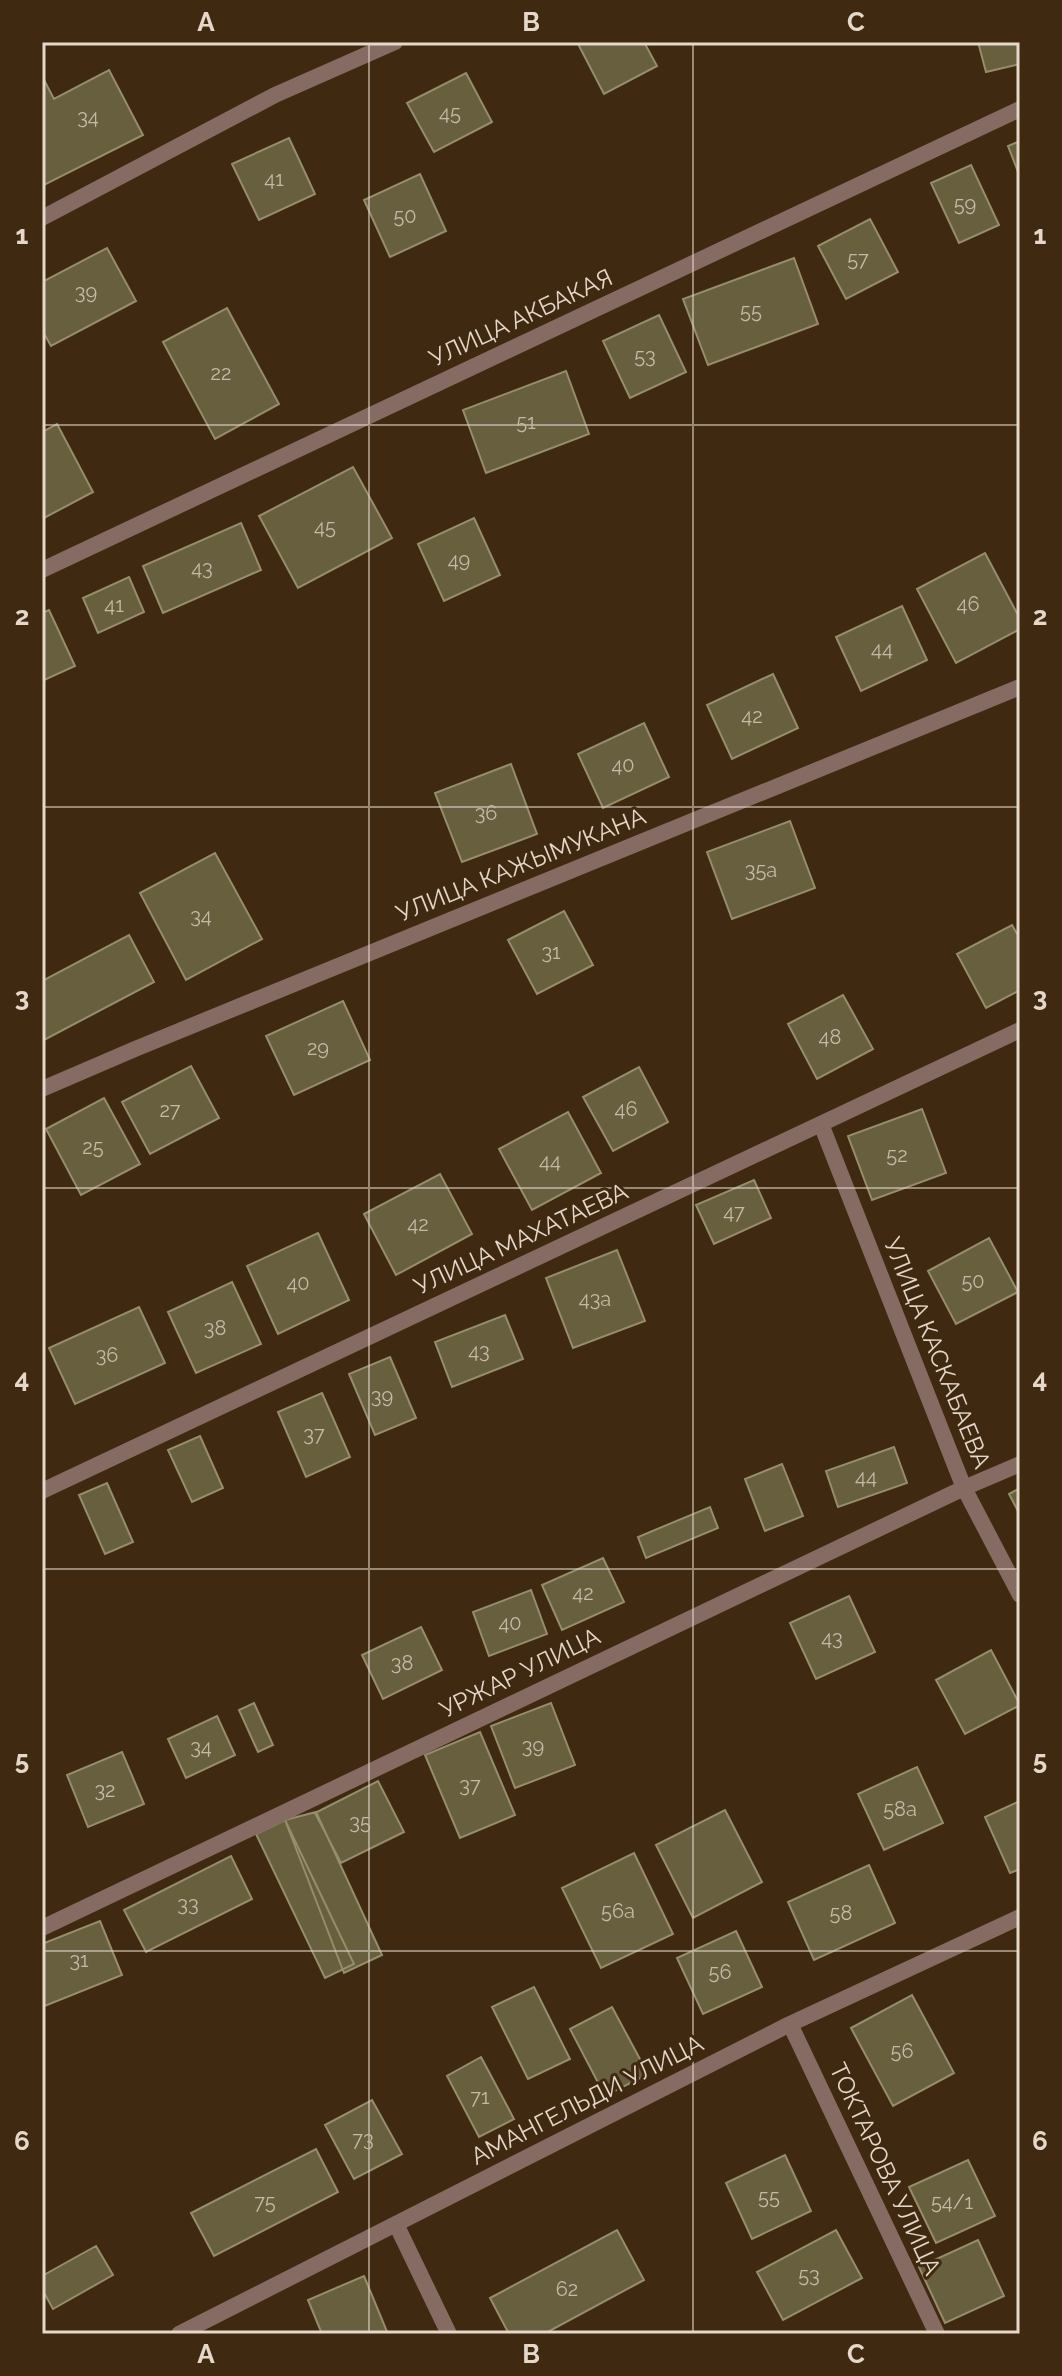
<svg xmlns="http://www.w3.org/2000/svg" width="1062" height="2376" font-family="Raleway,sans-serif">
	<rect width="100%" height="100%" fill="#3f2a11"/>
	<path fill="#675f3e" stroke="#968d6a" stroke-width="2" d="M577,42h67l13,24 -53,28z
		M978,42h42v22l-34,8z
		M109,70l34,65 -99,50 -2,-109 12,23z
		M466,73l26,49 -58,30 -27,-49z
		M289,138l26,56 -56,26 -27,-56z
		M1020,141v36l-12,-31z
		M971,165l28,60 -40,18 -28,-60z
		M420,174l26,57 -56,26 -26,-57z
		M870,219l28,53 -52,27 -28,-53z
		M107,248l29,53 -85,45 -9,-16v-48z
		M794,258l24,66 -110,41 -25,-66z
		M227,308l52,96 -64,35 -52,-97z
		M659,315l27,57 -56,26 -27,-57z
		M566,371l23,63 -103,39 -23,-63z
		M57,424l36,68 -51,27v-87z
		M353,467l39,71 -94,50 -39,-72z
		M474,518l26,57 -56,26 -26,-57z
		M241,523l20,47 -98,43 -20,-47z
		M985,553l35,66v10l-64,34 -39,-74z
		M129,577l15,35 -46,21 -15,-35z
		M902,606l25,54 -66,31 -25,-54z
		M49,610l26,56 -33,15v-68z
		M773,674l25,54 -66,31 -25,-54z
		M644,723l25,54 -66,31 -25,-54z
		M511,764l26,70 -75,28 -27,-69z
		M790,821l25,67 -83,31 -25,-67z
		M215,853l47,86 -76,41 -46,-87z
		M564,911l29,54 -56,29 -29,-54z
		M1012,925l8,14v51l-34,18 -29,-54z
		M129,935l25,47 -112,59v-60z
		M843,995l30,54 -56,30 -29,-55z
		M343,1001l27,59 -76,35 -28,-59z
		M191,1066l28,52 -69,36 -28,-52z
		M639,1067l29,55 -55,29 -30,-54z
		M104,1098l36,66 -59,31 -35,-66z
		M922,1109l24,64 -74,27 -24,-64z
		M568,1112l33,61 -69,37 -33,-61z
		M440,1174l32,60 -76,41 -32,-61z
		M754,1180l17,38 -57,26 -18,-39z
		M318,1233l31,67 -71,34 -31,-68z
		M989,1238l29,54 -62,32 -28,-53z
		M617,1250l28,71 -72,27 -27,-70z
		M232,1282l29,62 -65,29 -28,-61z
		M139,1307l26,56 -90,41 -26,-56z
		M505,1315l18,44 -71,28 -17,-45z
		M390,1357l26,61 -41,17 -26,-61z
		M322,1393l28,64 -44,20 -28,-65z
		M200,1436l23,52 -31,14 -24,-52z
		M894,1447l13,36 -69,24 -12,-36z
		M782,1464l21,52 -38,15 -20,-52z
		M107,1483l26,59 -28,12 -26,-59z
		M1020,1488v27l-11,-21z
		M710,1507l8,21 -72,30 -8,-21z
		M603,1558l21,44 -62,28 -20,-45z
		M531,1590l16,44 -58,22 -16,-44z
		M849,1596l26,56 -59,27 -26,-56z
		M421,1627l21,43 -59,29 -21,-44z
		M991,1650l29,55 -55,29 -29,-54z
		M254,1703l19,42 -15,7 -19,-42z
		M551,1703l24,62 -60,23 -24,-62z
		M217,1716l18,39 -49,23 -18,-39z
		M480,1732l35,83 -55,23 -35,-83z
		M122,1752l22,52 -56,23 -21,-52z
		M917,1767l26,56 -59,27 -26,-56z
		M378,1781l26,51 -63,31 -26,-50z
		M1020,1801v68l-10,4 -25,-56z
		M725,1810l37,72 -69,36 -37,-73z
		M316,1812l66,143 -38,18 -59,-153z
		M285,1820l69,144 -29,14 -69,-144z
		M634,1853l39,81 -72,34 -39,-80z
		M231,1856l21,43 -106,53 -22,-42z
		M869,1865l26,58 -81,37 -26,-58z
		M100,1921l22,54 -80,32v-63z
		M736,1931l26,56 -59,27 -26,-56z
		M534,1987l36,72 -42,20 -36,-72z
		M912,1995l42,78 -61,33 -42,-78z
		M612,2007l36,67 -43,22 -35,-67z
		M481,2057l33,62 -35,18 -32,-61z
		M372,2100l30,54 -48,25 -29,-54z
		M316,2149l22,43 -124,64 -23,-43z
		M785,2155l26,56 -59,28 -26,-56z
		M968,2160l27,56 -59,27 -27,-56z
		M617,2230l27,50 -100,54h-35l-19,-36z
		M836,2230l26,48 -79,42 -26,-48z
		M978,2240l26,56 -59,27 -26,-56z
		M96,2246l17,29 -60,34 -11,-20v-13z
		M364,2276l24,58h-66l-14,-34z"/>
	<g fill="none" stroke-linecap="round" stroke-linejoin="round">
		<path stroke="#866b62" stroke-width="16" d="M42,218l233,-123 120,-53
			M42,570l978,-461
			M42,1089l93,-40 885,-362
			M821,1124l143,364 56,107
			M42,1491l978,-461
			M42,1928l922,-440 56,-24
			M790,2024l147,310
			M396,2224l53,110
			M179,2334l611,-310 230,-107"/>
	</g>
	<path fill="none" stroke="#e5d7c9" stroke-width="2" stroke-opacity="0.55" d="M369,42v2292M693,42v2292M42,425h978M42,807h978M42,1188h978M42,1569h978M42,1951h978"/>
	<g text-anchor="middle" stroke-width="6" stroke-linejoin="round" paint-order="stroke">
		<g font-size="20" fill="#c6b9a6">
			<text x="450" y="120">45</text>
			<text x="88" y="124">34</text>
			<text x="274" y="186">41</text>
			<text x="965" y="211">59</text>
			<text x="405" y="223">50</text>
			<text x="858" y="266">57</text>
			<text x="86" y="299">39</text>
			<text x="751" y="318">55</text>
			<text x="645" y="363">53</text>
			<text x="221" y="380">22</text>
			<text x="526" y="429">51</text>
			<text x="325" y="534">45</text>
			<text x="459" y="567">49</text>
			<text x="202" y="575">43</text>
			<text x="968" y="611">46</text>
			<text x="114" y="612">41</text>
			<text x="882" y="656">44</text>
			<text x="752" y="723">42</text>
			<text x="623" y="772">40</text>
			<text x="486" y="820">36</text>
			<text x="761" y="877">35а</text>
			<text x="201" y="923">34</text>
			<text x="551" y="959">31</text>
			<text x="830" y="1044">48</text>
			<text x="318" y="1055">29</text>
			<text x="626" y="1116">46</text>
			<text x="170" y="1117">27</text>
			<text x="93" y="1154">25</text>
			<text x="897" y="1162">52</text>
			<text x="550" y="1168">44</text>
			<text x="734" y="1219">47</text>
			<text x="418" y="1231">42</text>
			<text x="973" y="1288">50</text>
			<text x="298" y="1290">40</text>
			<text x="595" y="1306">43а</text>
			<text x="215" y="1335">38</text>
			<text x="479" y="1358">43</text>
			<text x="107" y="1362">36</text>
			<text x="382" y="1403">39</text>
			<text x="314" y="1441">37</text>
			<text x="866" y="1484">44</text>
			<text x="583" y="1600">42</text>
			<text x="510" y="1630">40</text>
			<text x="832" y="1645">43</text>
			<text x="402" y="1670">38</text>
			<text x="533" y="1753">39</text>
			<text x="201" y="1754">34</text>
			<text x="470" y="1792">37</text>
			<text x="105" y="1797">32</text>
			<text x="900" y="1816">58а</text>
			<text x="360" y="1829">35</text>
			<text x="188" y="1911">33</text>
			<text x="618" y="1918">56а</text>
			<text x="841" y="1920">58</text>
			<text x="79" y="1967">31</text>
			<text x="720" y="1979">56</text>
			<text x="902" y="2058">56</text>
			<text x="480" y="2104">71</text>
			<text x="363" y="2146">73</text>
			<text x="769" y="2204">55</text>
			<text x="265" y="2209">75</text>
			<text x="952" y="2209">54/1</text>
			<text x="809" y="2282">53</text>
			<text x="567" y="2296">62</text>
		</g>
		<g font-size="24" fill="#e5d7c9" stroke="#3f2a11">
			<text transform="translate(521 318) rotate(-25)" y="8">УЛИЦА АКБАКАЯ</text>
			<text transform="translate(521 865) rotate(-22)" y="8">УЛИЦА КАЖЫМУКАНА</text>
			<text transform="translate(521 1239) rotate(-25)" y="8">УЛИЦА МАХАТАЕВА</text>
			<text transform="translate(937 1353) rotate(68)" y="8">УЛИЦА КАСКАБАЕВА</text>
			<text transform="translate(520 1673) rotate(-26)" y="8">УРЖАР УЛИЦА</text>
			<text transform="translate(587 2100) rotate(-27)" y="8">АМАНГЕЛЬДИ УЛИЦА</text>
			<text transform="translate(885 2169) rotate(65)" y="8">ТОКТАРОВА УЛИЦА</text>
		</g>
	</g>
	<rect width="1062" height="2376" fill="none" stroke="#3f2a11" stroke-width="88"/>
	<rect x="44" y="44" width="974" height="2288" fill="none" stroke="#e5d7c9" stroke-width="3"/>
	<g font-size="26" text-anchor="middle" font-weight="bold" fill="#e5d7c9">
		<text x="206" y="31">A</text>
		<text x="531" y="31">B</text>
		<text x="856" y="31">C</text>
		<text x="22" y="244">1</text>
		<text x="1040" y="244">1</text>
		<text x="22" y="625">2</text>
		<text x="1040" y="625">2</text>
		<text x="22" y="1006">3</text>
		<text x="1040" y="1006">3</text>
		<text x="22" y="1388">4</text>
		<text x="1040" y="1388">4</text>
		<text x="22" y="1769">5</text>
		<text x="1040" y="1769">5</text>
		<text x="22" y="2150">6</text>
		<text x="1040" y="2150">6</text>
		<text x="206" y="2363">A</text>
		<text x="531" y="2363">B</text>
		<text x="856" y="2363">C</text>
	</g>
</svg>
